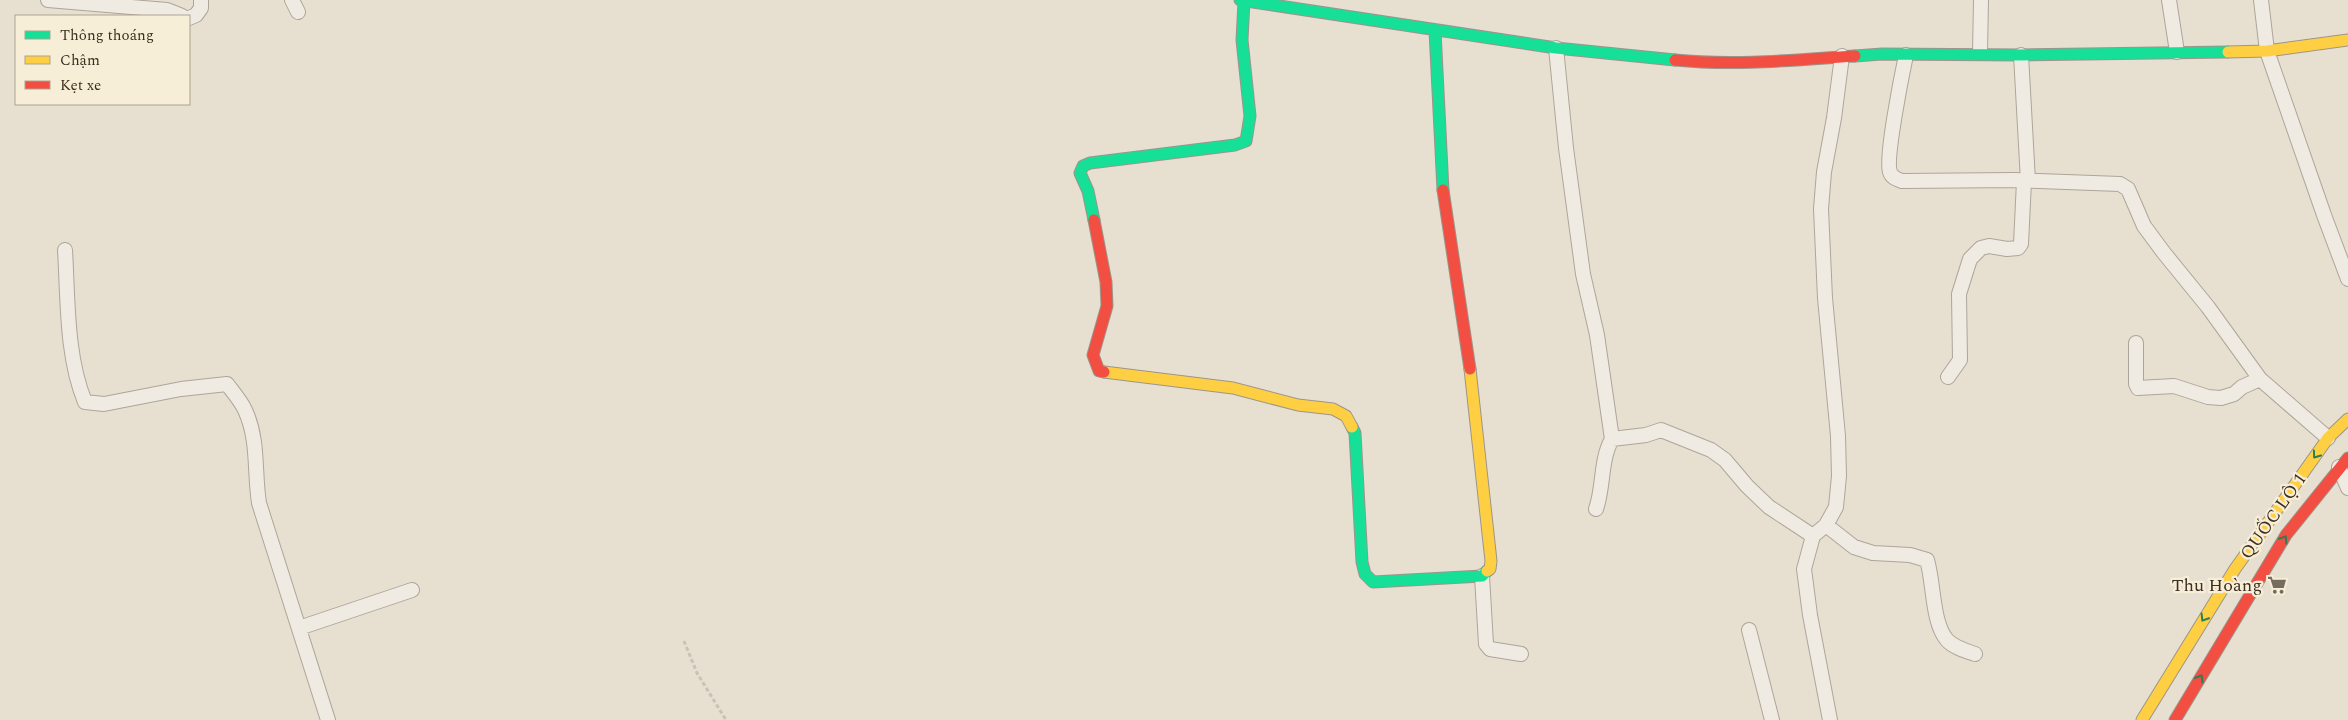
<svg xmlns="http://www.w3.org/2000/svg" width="2348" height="720" font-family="Spectral,serif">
	<rect width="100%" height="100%" fill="#e7e0d1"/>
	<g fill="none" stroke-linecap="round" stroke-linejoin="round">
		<g stroke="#ada599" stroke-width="16">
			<path id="street" d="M48,0l119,10 15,6
				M292,0l6,12
				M2169,0l8,52
				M2261,0l6,51 57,164 24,64
				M189,18l7,-3 5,-7v-8
				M1556,48l10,100 17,126 14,61 15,104
				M1980,53l1,-53
				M1906,55c-4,19 -21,104 -16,117 2,6 7,7 12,9l113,-1 105,4 8,5 16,37 20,27 44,54 52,72 68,59
				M2021,55l7,126
				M65,250c3,49 1,106 20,152l19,2 77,-15 46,-5c6,8 14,17 18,26 14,30 9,61 14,93l69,217
				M2136,343v41l2,4 36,-2 34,11 13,1 13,-4 8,-7 18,-8
				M1948,377l12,-17 -1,-66 11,-35 11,-11 8,-2 18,3 11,-1 3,-4 3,-63
				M2339,467l9,21
				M1596,509c8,-22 4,-49 16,-70l34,-4 15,-5 50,20 14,10 22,26 22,21 44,29
				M1826,525l28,22 19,6 37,2 17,5c7,23 5,63 20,80 6,7 19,11 28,14
				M1482,576l4,68 4,5 31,5
				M299,628l113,-38
				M1749,630l23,90
				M1830,720l-20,-105 -6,-46 9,-33 13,-11 10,-18 3,-31 -1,-40 -13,-138 -4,-89 3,-37 10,-54 8,-62"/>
		</g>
		<g stroke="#9c958a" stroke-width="13">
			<path id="fast" d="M1240,0l316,48 119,12
				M1435,31l8,159
				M1855,56l27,-2 139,1 207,-3
				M1094,220l-6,-29 -8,-18 3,-7 7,-3 145,-18 11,-4 4,-25 -8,-76 2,-39
				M1352,427l3,6 7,129 3,12 8,8 109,-6 5,-5"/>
		</g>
		<g stroke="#9c958a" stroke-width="13">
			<path id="slow" d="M2228,52l39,-1 81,-11
				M1470,369l21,192 -1,8 -3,2
				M1104,372l129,16 65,17 35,4 13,7 6,11
				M2142,720l93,-151 93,-131 20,-19"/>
		</g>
		<g stroke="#9c958a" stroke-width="13">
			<path id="jam" d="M1675,60c60,6 120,0 180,-4
				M1443,190l27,179
				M1094,220l12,62 1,24 -14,49 6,16 5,1
				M2175,720l111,-185 62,-77"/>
		</g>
		<path stroke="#c8c2b9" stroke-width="3" stroke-dasharray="4 2.5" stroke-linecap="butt" d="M684,641l13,32 29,47"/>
		<use href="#street" stroke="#efebe3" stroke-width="14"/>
		<use href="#fast" stroke="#16e098" stroke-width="11"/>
		<use href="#slow" stroke="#ffcf43" stroke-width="11"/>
		<use href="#jam" stroke="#f24e42" stroke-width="11"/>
	</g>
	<defs><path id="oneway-chevron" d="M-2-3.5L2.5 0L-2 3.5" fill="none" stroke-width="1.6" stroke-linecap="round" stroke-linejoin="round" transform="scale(1.25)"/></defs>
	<g stroke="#2b7e56">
		<use href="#oneway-chevron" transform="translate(2316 455) rotate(126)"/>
		<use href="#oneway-chevron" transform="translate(2284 539) rotate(-57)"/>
		<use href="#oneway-chevron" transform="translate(2204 618) rotate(122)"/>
		<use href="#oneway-chevron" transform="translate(2200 678) rotate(-59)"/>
	</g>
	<defs>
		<g id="supermarket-bare" transform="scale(1.5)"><path d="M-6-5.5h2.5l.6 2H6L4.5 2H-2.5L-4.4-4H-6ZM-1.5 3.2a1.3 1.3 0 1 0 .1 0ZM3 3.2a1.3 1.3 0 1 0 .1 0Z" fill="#786c5e" stroke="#f7eed8" stroke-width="2.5" paint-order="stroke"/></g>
	</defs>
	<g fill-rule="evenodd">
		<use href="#supermarket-bare" x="2277" y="585"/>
	</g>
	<g text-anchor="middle" stroke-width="4.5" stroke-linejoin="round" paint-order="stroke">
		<g font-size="18" fill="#3d2e20" stroke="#f7eed8">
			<text transform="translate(2273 516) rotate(-55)" y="6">QUỐC LỘ 1</text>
		</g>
		<g font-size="18" fill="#3d2e20" stroke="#f7eed8" text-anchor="end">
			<text x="2262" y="591">Thu Hoàng</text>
		</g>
	</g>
	<rect x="15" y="15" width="175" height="90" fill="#f7eed8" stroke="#ada18e"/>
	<rect x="25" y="31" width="25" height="8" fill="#16e098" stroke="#ada18e"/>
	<text x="60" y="40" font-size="15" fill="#3d2e20">Thông thoáng</text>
	<rect x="25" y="56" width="25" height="8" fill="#ffcf43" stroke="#ada18e"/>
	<text x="60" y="65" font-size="15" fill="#3d2e20">Chậm</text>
	<rect x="25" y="81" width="25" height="8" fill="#f24e42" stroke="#ada18e"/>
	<text x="60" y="90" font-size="15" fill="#3d2e20">Kẹt xe</text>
</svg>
